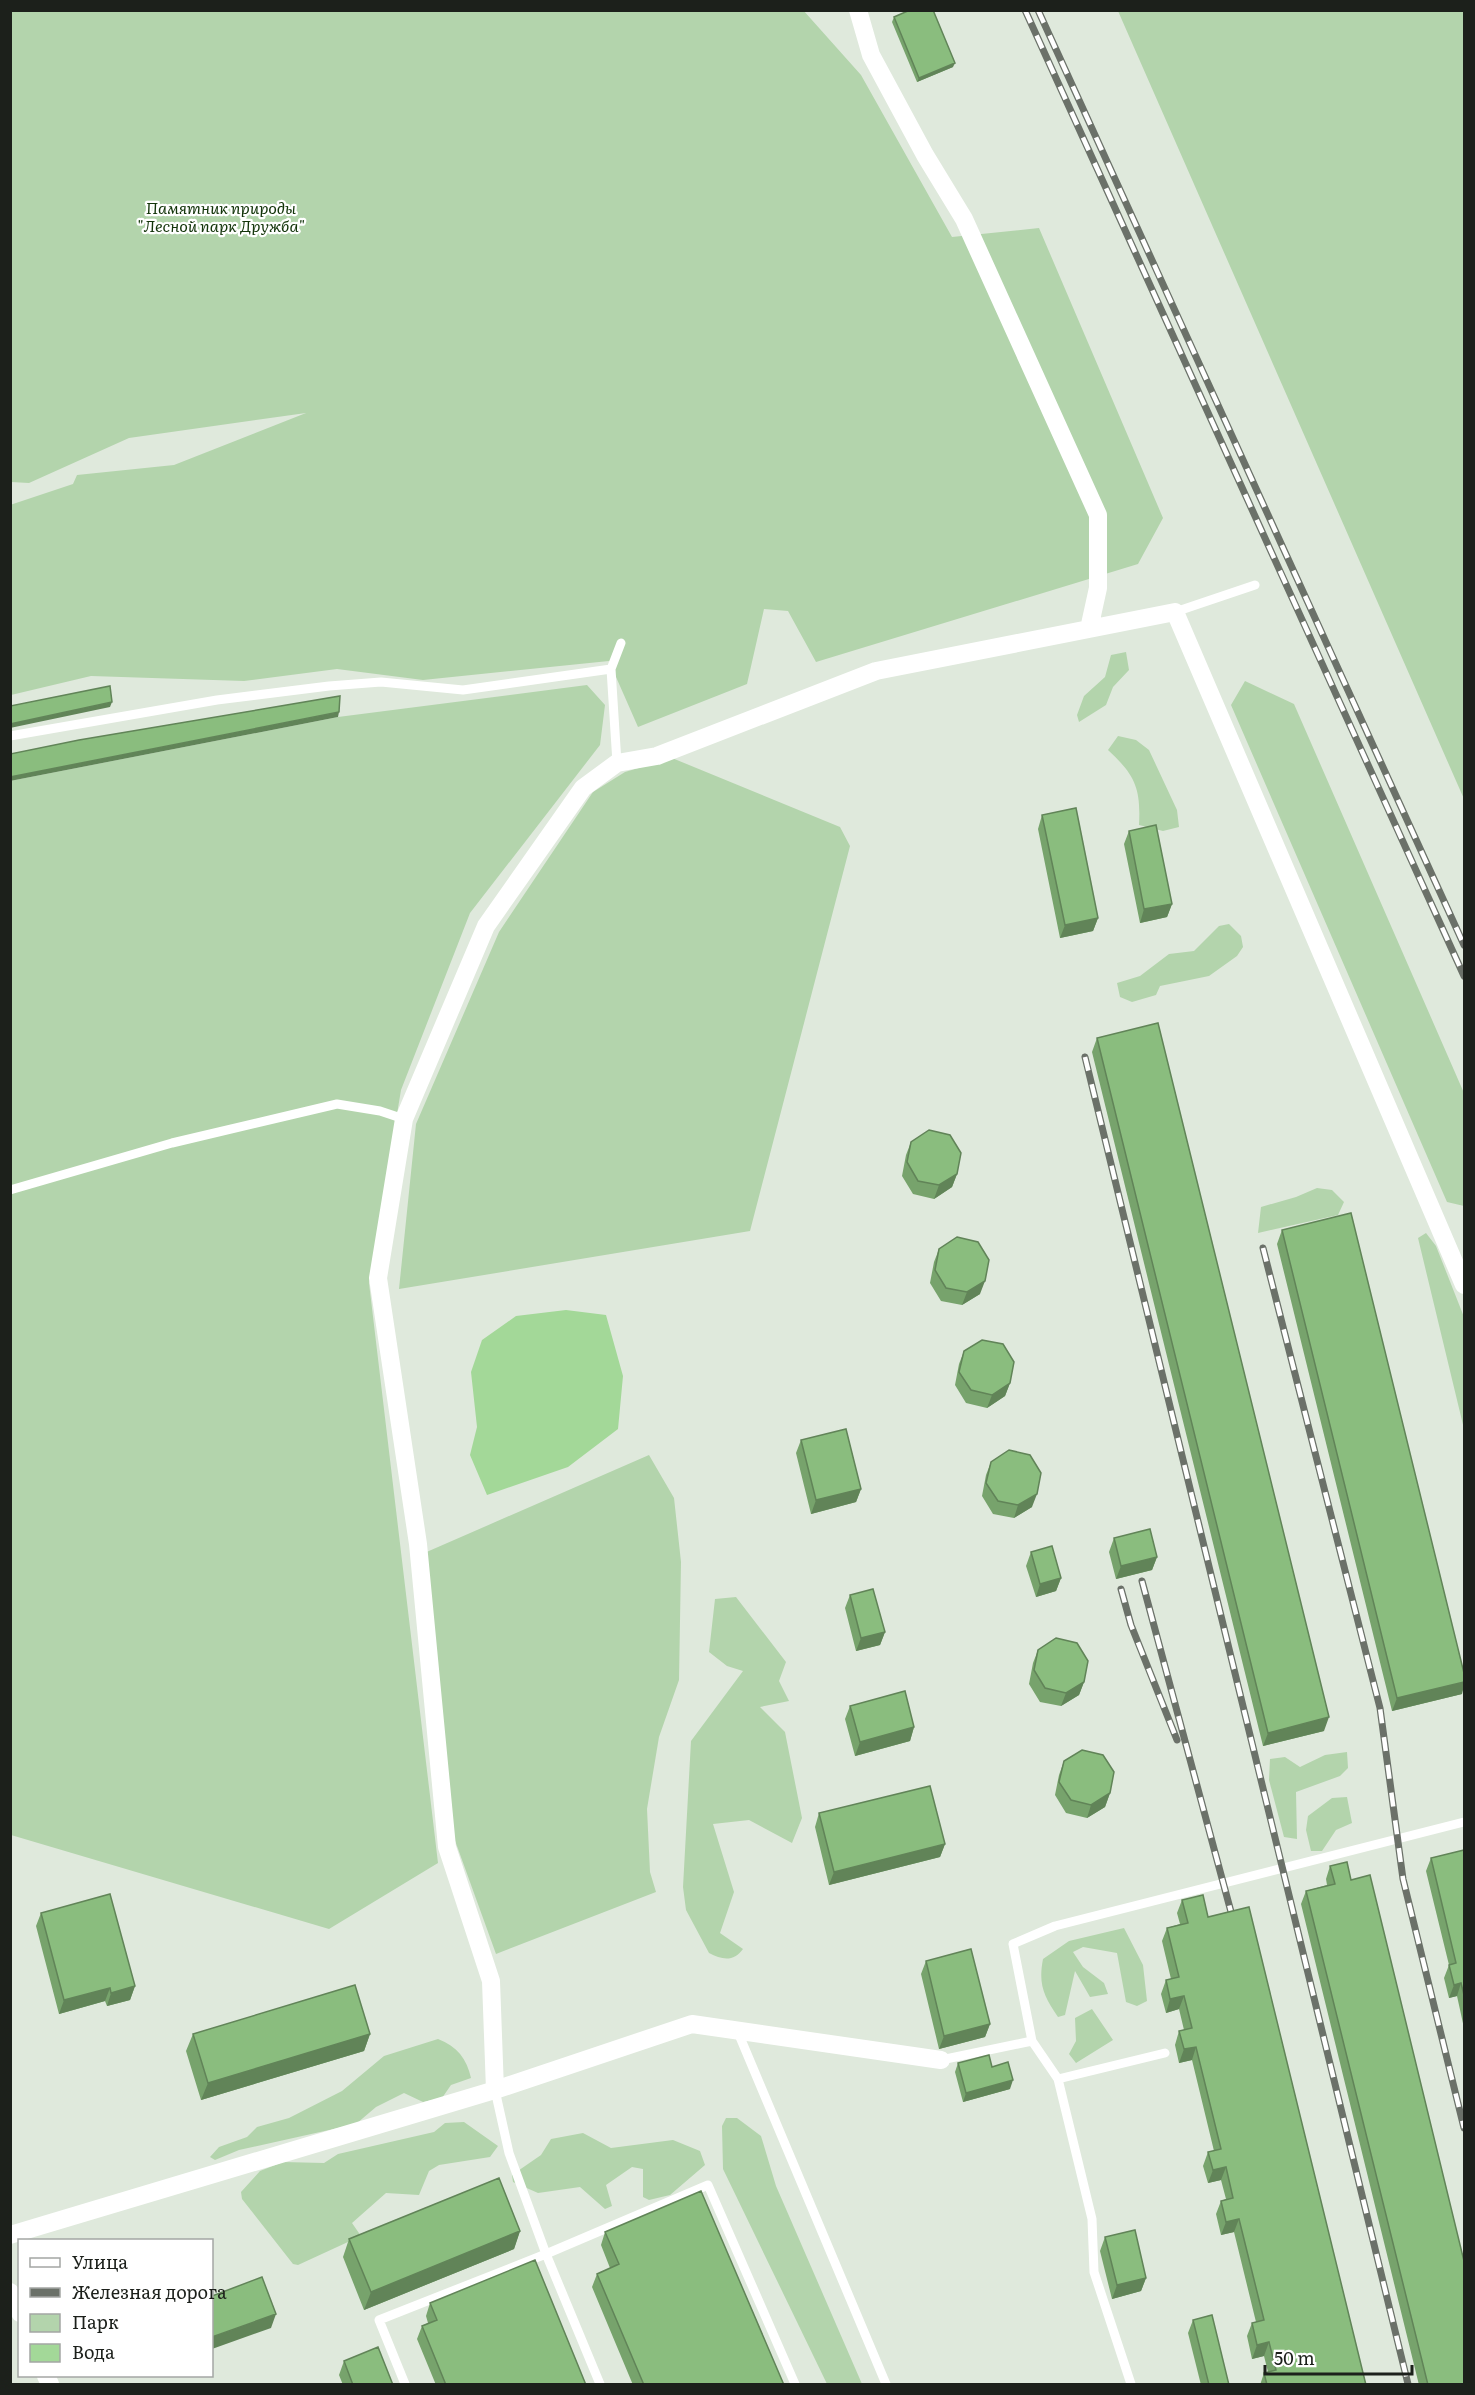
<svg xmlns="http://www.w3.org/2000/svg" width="1475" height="2395" font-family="Literata,serif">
	<rect width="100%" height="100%" fill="#dfe9dc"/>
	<path fill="#b3d4ac" d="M803,10l58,65 91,162 87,-9 124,290 -25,46 -322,98 -28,-51 -24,-2 -17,75 -109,43 -29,-66 -186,19 -86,-11 -93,12 -153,-5 -80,19 -1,-190 63,-21 4,-9 97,-10 132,-52 -177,25 -100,45 -18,-1v-471z
		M1118,11h346v788z
		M1126,652l3,18 -16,17 -7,18 -27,17 -2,-7 7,-19 21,-19 6,-22z
		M1245,681l49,23 170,389v113l-17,-4 -216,-497z
		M587,685l18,20 -5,40 -130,168 -69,177 -32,193 69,580 -109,66 -318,-94 -1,-1054 328,-64z
		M1118,736l18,4 13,10 28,60 2,17 -16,4 -24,-6c2,-37 -4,-50 -31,-75z
		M672,758l168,69 10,19 -100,385 -351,58 17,-165 83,-192 94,-140 32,-20z
		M1229,924l12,12 2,11 -6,9 -28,20 -49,10 -4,9 -24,7 -12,-5 -3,-14 23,-7 29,-22 25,-3 25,-25z
		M1317,1188l15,2 12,12 -6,13 -80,18 3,-26 35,-10z
		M1426,1233l10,13 28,71v112l-46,-191z
		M649,1455l25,43 7,64 -2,118 -20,57 -12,72 3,63 6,20 -160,62 -43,-119 -31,-281z
		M736,1597l50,65 -7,19 10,20 -29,6 25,25 17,86 -10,25 -43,-23 -36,4 21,68 -14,41 23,16c-9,13 -21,11 -34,4l-23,-43 -3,-23 8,-146 52,-70 -16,-5 -18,-14 6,-53z
		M1347,1752l1,16 -8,8 -44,16 1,47 -13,-2 -15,-57 1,-21 15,-2 15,10 25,-12z
		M1347,1797l5,26 -16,7 -14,21h-11l-5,-21 2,-14 24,-18z
		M1124,1928l19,37 4,36 -10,5 -11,-4 -9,-49 -34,-6 -10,5 10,15 21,16 4,11 -18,3 -15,-26 -10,44 -7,2c-14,-21 -20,-32 -15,-58l26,-18z
		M1092,2009l21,31 -37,23 -7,-9 7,-13 -1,-23z
		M438,2039c19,7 29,20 33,39l-20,7 -9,13 -19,4 -19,-9 -28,14 -20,17 -117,26 -24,10 -5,-3 9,-10 28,-10 10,-10 32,-9 53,-27 42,-35z
		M726,2118h11l24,18 15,50 86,198h-35l-104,-215 -1,-43z
		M464,2122l34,24 -8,11 -51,8 -10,6 -10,24 -33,-2 -34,30 9,13 -63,29 -5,-1 -51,-65 -1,-7 19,-21 23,-9 41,1 14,-9 96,-22 11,-9z
		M583,2133l28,15 62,-8 27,11 5,14 -35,30 -21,5 -6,-3v-28l-11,-2 -26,18 6,21 -7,3 -25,-22 -42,6 -25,-11 -1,-7 29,-20 10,-16z"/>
	<path fill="#a3d898" d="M566,1310l40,5 17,61 -5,53 -50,38 -81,28 -17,-40 7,-28 -6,-55 11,-32 34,-24z"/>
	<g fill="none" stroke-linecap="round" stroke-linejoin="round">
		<path stroke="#fff" stroke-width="9" d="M1175,612l80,-27
			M611,669l10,-26
			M10,736l207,-36 112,-14 52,-4 82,8 148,-21 6,94
			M10,1190l162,-47 165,-39 43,7 24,8
			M737,2030l149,354
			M1032,2041l26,38 107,-26
			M941,2060l91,-19 -19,-97 42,-18 409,-104
			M1058,2079l34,140 2,53 37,112
			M495,2090l14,63 37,101 54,130
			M405,2384l-26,-64 167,-66 162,-69 87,199"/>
		<path stroke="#fff" stroke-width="18" d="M858,10l13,45 54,100 39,64 134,296v73l-9,41
			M495,2090l-4,-109 -44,-134 -29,-303 -40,-266 26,-159 82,-193 97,-138 34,-25 40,-7 219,-85 299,-59 289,673
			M10,2235l485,-145 197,-66 249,36
			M10,2292l10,21
			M46,2376l4,8"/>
		<g stroke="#6b7169" stroke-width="7">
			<path id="rail" d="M1025,10l439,966
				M1038,10l426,935
				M1085,1057l323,1327
				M1263,1248l117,460 23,171 61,249
				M1142,1581l92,342
				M1121,1589l10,36 46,115"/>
		</g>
		<use href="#rail" stroke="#fff" stroke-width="4.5" stroke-dasharray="14" stroke-linecap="butt"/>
	</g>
	<path fill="#77a36c" d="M894,17l59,50 -36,15 -25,-60z
		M1042,815l56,103 -5,13 -33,7 -22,-109z
		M1129,831l43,73 -5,13 -27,6 -16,-79z
		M1097,1038l227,693 -61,15 -171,-694z
		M911,1142l46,32 -5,13 -18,12 -21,-5 -11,-18 4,-21z
		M1282,1230l180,464 -70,17 -115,-467z
		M939,1249l41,45 -18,11 -21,-4 -11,-18 4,-21z
		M964,1351l46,32 -5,13 -18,12 -21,-5 -11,-18 4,-21z
		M801,1440l60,49 -5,13 -45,12 -15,-61z
		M991,1462l41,45 -18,11 -21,-4 -11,-18 4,-21z
		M1114,1538l43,19 -5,13 -36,9 -7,-27z
		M1031,1552l30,26 -5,13 -20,6 -10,-31z
		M850,1595l35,37 -5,13 -24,6 -11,-43z
		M1038,1650l46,32 -5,13 -18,11 -21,-4 -11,-18 4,-21z
		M850,1706l64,21 -4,14 -55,15 -10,-37z
		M1064,1761l46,32 -5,14 -18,11 -21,-5 -11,-18 4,-20z
		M819,1813l126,31 -5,13 -111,28 -14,-58z
		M1464,1850v178l-7,-32 -8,2 -5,-20 5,-13 -23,-94 5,-13z
		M1330,1866l21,14 113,505h-45l-118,-481 5,-13 21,-6 -1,-6z
		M1182,1900l26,17 158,468h-106l4,-12 4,-1 -4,-16 -12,3 -5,-23 5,-13 4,-1 -22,-90 -13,3 -5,-21 5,-13 5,-2 -5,-19 -13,3 -5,-17 5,-14 6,-1 -22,-91 -13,3 -4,-18 4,-14 5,-1 -5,-21 -13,4 -5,-19 5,-14 5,-1 -9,-38 5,-13 13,-4 -3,-11z
		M41,1913l94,73 -5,14 -23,6 -2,-5 -46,13 -23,-88z
		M926,1961l64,63 -5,13 -46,12 -18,-75z
		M193,2034h177l-6,17 -163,49 -15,-49z
		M958,2063l34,4 18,22 -47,13 -8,-30z
		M520,2231l-6,18 -150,61 -21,-53 6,-18z
		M605,2232l179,153h-151l-41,-98 5,-13 13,-6 -9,-23z
		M1105,2237l41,41 -5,13 -29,8 -12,-48z
		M430,2303l156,82h-150l-19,-46 5,-13 6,-3 -2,-7z
		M1193,2320l36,65h-28l-13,-52z
		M344,2361l49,24h-50l-4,-10z"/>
	<path fill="#618458" d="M955,63l-2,4 -36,15 2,-4z
		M112,702l-2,5 -100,21v-4z
		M339,712l-1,5 -328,64v-4z
		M1172,904l-5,13 -27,6 4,-14z
		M1098,918l-5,13 -33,7 5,-13z
		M957,1174l-5,13 -18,12 5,-14z
		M985,1281l-5,13 -18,11 5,-13z
		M1010,1383l-5,13 -18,12 5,-13z
		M861,1489l-5,13 -45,12 5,-14z
		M1037,1494l-5,13 -18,11 4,-13z
		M1157,1557l-5,13 -36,9 5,-13z
		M1061,1578l-5,13 -20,6 4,-13z
		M885,1632l-5,13 -24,6 5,-13z
		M1084,1682l-5,13 -18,11 5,-13z
		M1464,1682v4l-2,8 -70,17 5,-13z
		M1329,1717l-5,14 -61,15 5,-13z
		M914,1727l-4,14 -55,15 5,-14z
		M1110,1793l-5,14 -18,11 4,-13z
		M945,1844l-5,13 -111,28 5,-13z
		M1461,1983l-4,13 -8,2 5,-13z
		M135,1986l-5,14 -23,6 4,-13z
		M110,1988l-5,13 -46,13 5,-14z
		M1184,1996l-5,13 -13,4 4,-14z
		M990,2024l-5,13 -46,12 5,-13z
		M370,2034l-6,17 -163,49 7,-17z
		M1196,2047l-4,13 -13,3 5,-14z
		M1013,2080l-3,9 -47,13 3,-9z
		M1226,2167l-5,13 -13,3 5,-13z
		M1239,2219l-5,13 -13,3 5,-13z
		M520,2231l-6,18 -150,61 7,-18z
		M1146,2278l-5,13 -29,8 5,-14z
		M276,2314l-5,14 -59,21v-12z
		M1269,2342l-5,14 -12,3 5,-14z"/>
	<path fill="#8abd7e" stroke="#618458" stroke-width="1.5" d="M910,10h23l22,53 -36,15 -25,-61z
		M110,686l2,16 -102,22v-18z
		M340,696l-1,16 -329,65v-23l69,-14z
		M1076,808l22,110 -33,7 -23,-110z
		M1156,825l16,79 -28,5 -15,-78z
		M1158,1023l171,694 -61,16 -171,-695z
		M929,1130l21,5 11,18 -4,21 -18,11 -21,-4 -11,-19 4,-20z
		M1351,1213l113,460v9l-67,16 -115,-468z
		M957,1237l21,5 11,18 -4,21 -18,11 -21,-4 -11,-18 4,-21z
		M982,1340l21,4 11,18 -4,21 -18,12 -21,-5 -12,-18 5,-21z
		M846,1429l15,60 -45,11 -15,-60z
		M1009,1450l21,5 11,18 -4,21 -19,11 -20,-4 -12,-18 5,-21z
		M1150,1529l7,28 -36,9 -7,-28z
		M1052,1546l9,32 -21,6 -9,-32z
		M873,1589l12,43 -24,6 -11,-43z
		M1056,1638l21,5 11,18 -4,21 -18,11 -21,-5 -11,-18 4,-20z
		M905,1691l9,36 -54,15 -10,-36z
		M1082,1750l21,5 11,17 -4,21 -19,12 -20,-5 -12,-18 5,-21z
		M930,1786l15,58 -111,28 -15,-59z
		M1464,1850v145l-3,-12 -7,2 -5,-20 7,-2 -25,-105z
		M1347,1862l4,18 19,-5 94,386v124h-36l-122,-494 29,-7 -5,-18z
		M110,1894l25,92 -24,7 -1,-5 -46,12 -23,-87z
		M1203,1895l5,22 41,-10 117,478h-99l-3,-12 12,-3 -7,-28 -12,3 -5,-22 12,-3 -25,-101 -13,3 -5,-21 12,-3 -7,-31 -13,3 -5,-18 13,-3 -25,-102 -12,2 -5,-18 13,-3 -8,-32 -14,3 -4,-19 13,-3 -12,-49 21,-5 -6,-23z
		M971,1949l19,75 -46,12 -18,-75z
		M355,1985l15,49 -162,49 -15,-49z
		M989,2055l3,12 16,-5 5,18 -47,13 -8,-30z
		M499,2178l21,53 -149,61 -22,-53z
		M701,2191l83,194h-140l-47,-111 22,-10 -14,-32z
		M1135,2230l11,48 -29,7 -12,-48z
		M535,2260l51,125h-140l-24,-59 15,-6 -7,-17z
		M262,2277l14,37 -64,23v-41z
		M1212,2315l17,70h-20l-16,-65z
		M378,2347l15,38h-40l-9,-24z"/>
	<g text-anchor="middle" stroke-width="4.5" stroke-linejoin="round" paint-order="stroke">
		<g font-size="16" font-style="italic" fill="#123409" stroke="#fff">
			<text x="221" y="214">Памятник природы<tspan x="221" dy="18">"Лесной парк Дружба"</tspan></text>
		</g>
	</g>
	<rect width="1475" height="2395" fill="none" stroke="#1c201b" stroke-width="24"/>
	<rect x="18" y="2239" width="195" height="138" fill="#ffffff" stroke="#a4a6a4" stroke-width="1.5"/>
	<rect x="30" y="2258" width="30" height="9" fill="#ffffff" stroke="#a4a6a4" stroke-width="1.5"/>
	<text x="72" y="2269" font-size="18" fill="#1c201b">Улица</text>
	<rect x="30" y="2288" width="30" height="9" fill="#6b7169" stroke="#a4a6a4" stroke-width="1.5"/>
	<text x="72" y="2299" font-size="18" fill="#1c201b">Железная дорога</text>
	<rect x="30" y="2314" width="30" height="18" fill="#b3d4ac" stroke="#a4a6a4" stroke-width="1.5"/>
	<text x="72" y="2329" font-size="18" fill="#1c201b">Парк</text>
	<rect x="30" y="2344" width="30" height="18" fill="#a3d898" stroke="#a4a6a4" stroke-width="1.5"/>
	<text x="72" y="2359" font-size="18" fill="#1c201b">Вода</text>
	<path d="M1265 2365v9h147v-9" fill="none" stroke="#1c201b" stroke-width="3"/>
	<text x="1274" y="2365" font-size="18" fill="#1c201b" stroke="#ffffff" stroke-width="4.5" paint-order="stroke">50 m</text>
</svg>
